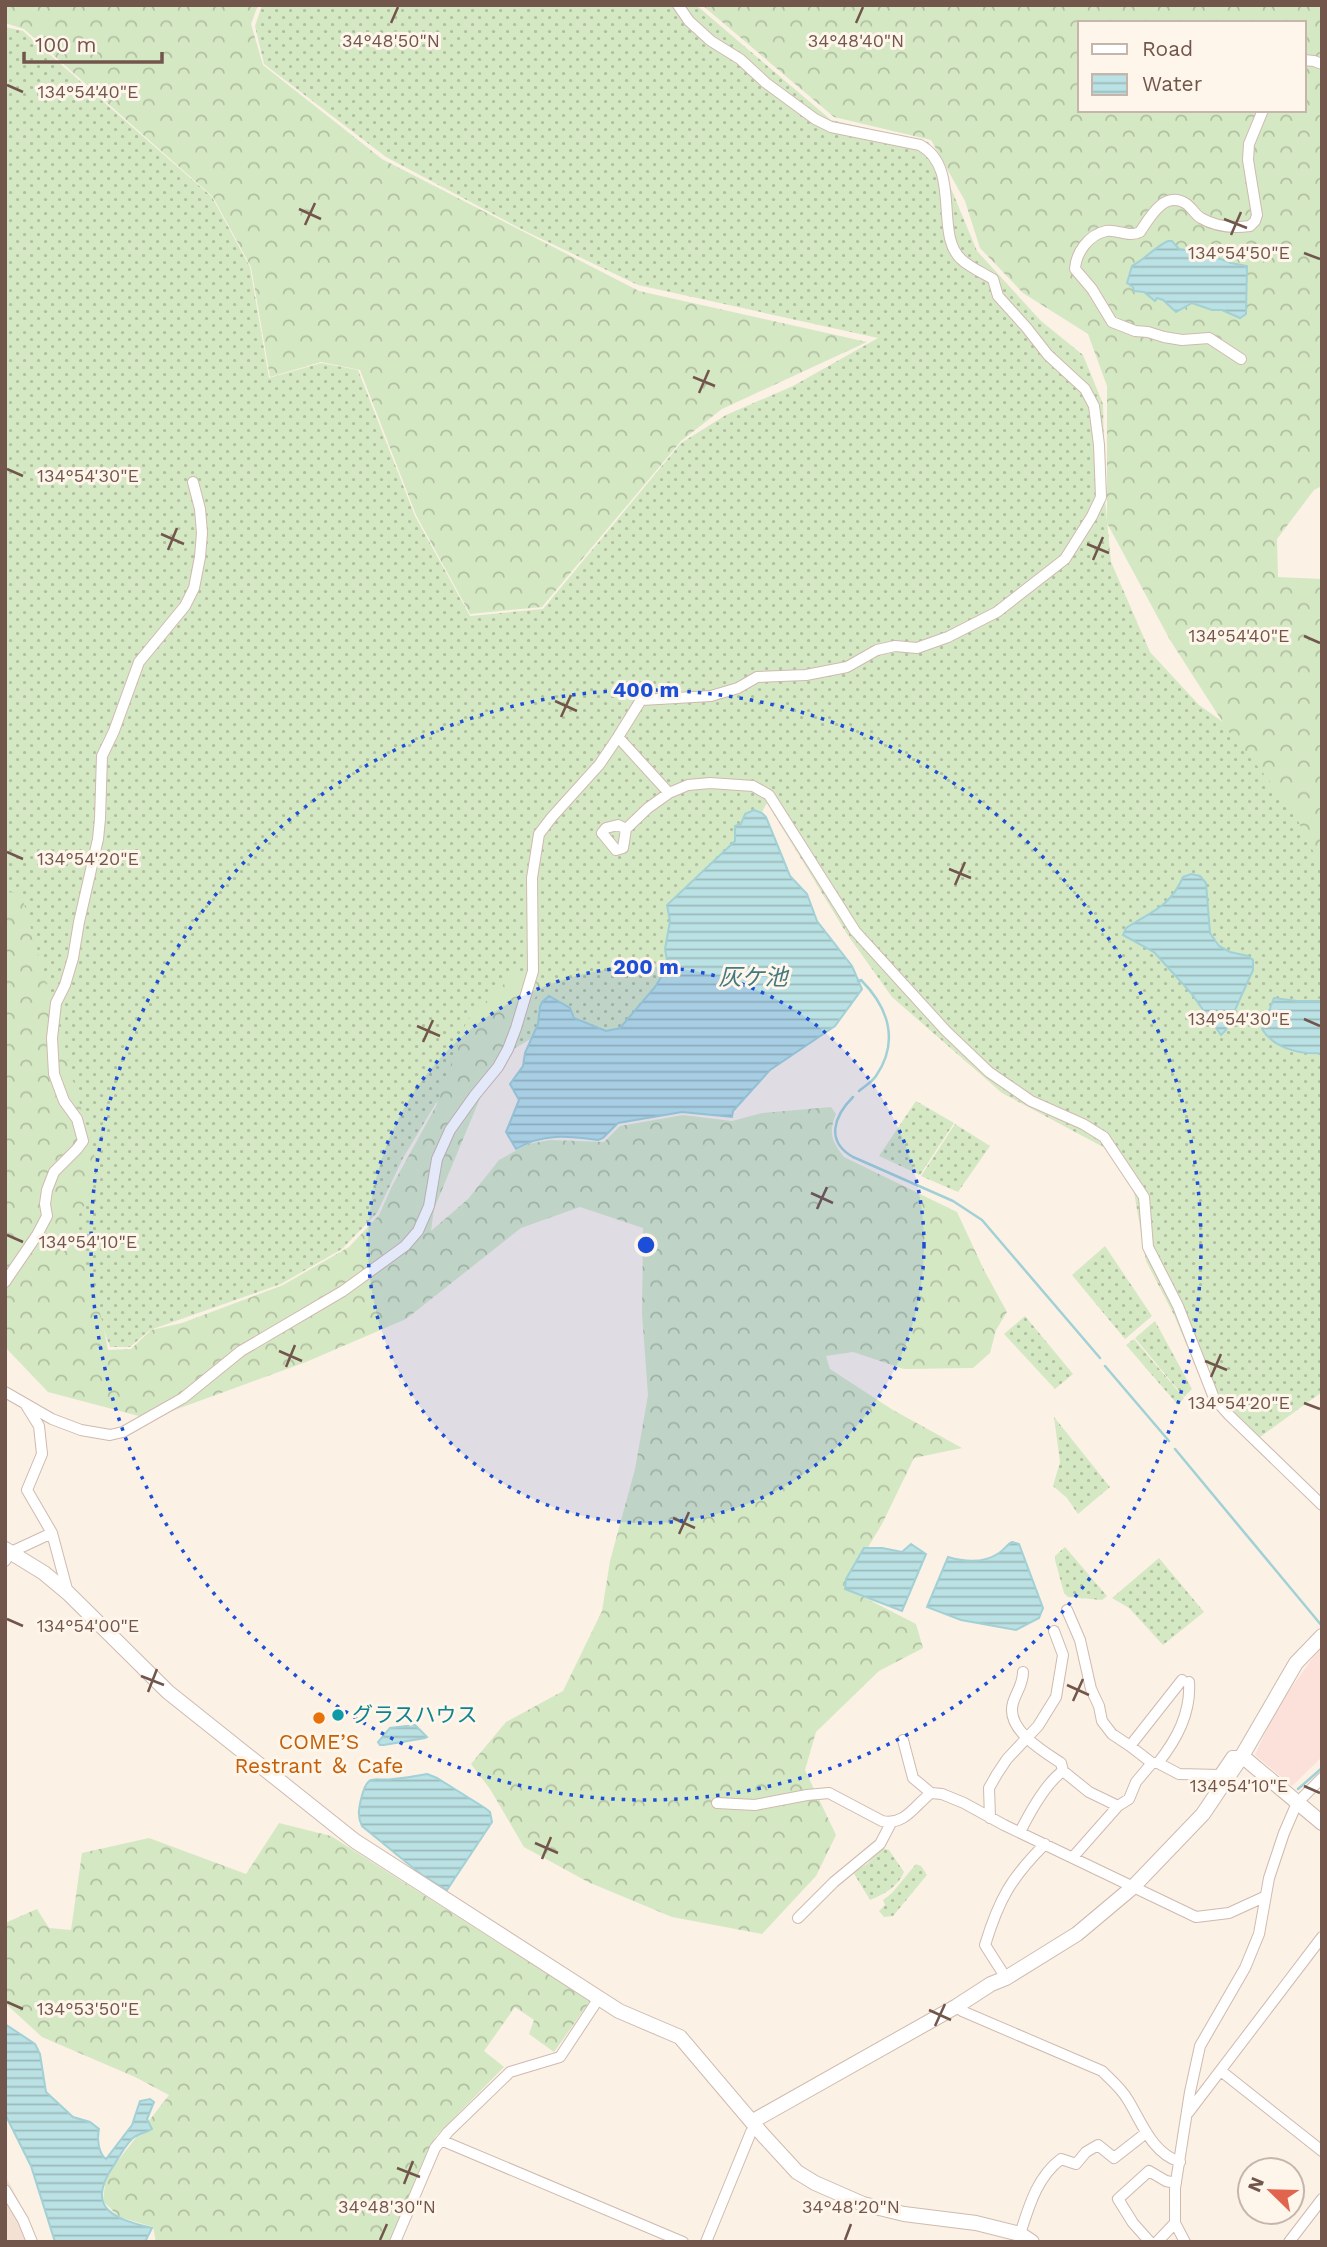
<svg xmlns="http://www.w3.org/2000/svg" width="1327" height="2247" font-family="'Work Sans','Noto Sans JP',sans-serif">
	<defs>
		<pattern id="grass-dots" width="8" height="8" patternUnits="userSpaceOnUse" patternTransform="scale(1.75)"><rect width="8" height="8" fill="#d5e8c4"/><path d="M2 2h.1M6 6h.1" fill="none" stroke="#b1bfa1" stroke-width="1.8" stroke-linecap="round"/></pattern>
		<pattern id="forest-crowns" width="20" height="18" patternUnits="userSpaceOnUse" patternTransform="scale(1.75)"><rect width="20" height="18" fill="#d5e8c4"/><path d="M2 6a3 3 0 1 1 6 0M12 15a3 3 0 1 1 6 0" fill="none" stroke="#b1bfa1"/></pattern>
		<pattern id="water-rules" width="6" height="5" patternUnits="userSpaceOnUse" patternTransform="scale(1.75)"><rect width="6" height="5" fill="#bae1e4"/><path d="M0 2.5h6" fill="none" stroke="#9cb9bb"/></pattern>
	</defs>
	<rect width="100%" height="100%" fill="#fbf1e5"/>
	<path fill="#f3e2d3" d="M5,2175l28,53 3,14h-31z"/>
	<path fill="#fbe1d9" d="M1322,1645v112l-30,29 -37,-31 21,-46z"/>
	<path fill="url(#grass-dots)" d="M262,5h434l135,115 97,22 12,20 37,89 64,70 42,34 20,49 2,96 6,62 39,90 49,53 62,44 61,77v566l-62,45c-19,-19 -51,-42 -50,-71l-13,4 -23,-55 -28,-54 -12,-69 -27,-43 -105,-56 -110,-96 -45,-63 -80,-131 -92,162 -55,71 -63,-13 -98,59 -23,21 -33,55 -26,55 -35,36 -61,35 -131,46 -20,17h-20l-23,-65 -82,-333v-922l18,4 189,166 38,70 19,111 52,-15 37,7 57,146 55,100 73,-7 138,-166 45,-28 67,-29 85,-48 -240,-53 -113,-54 -139,-74 -122,-93 -9,-38z
		M916,1101l38,22 -34,52 -41,-19z
		M955,1124l35,22 -32,46 -37,-16z
		M1105,1246l47,70 -27,23 -53,-64z
		M1025,1316l48,58 -18,15 -51,-55z
		M1155,1321l37,68 -8,8 -49,-59z
		M1134,1339l50,59 -6,7 -52,-60z
		M1054,1417l56,70 -32,27 -11,-16 -14,-12 7,-24z
		M1065,1547l42,49 -5,4 -34,-3 -4,-4 -9,-33v-4z
		M1159,1558l45,54 -41,33 -34,-37 -17,-10z
		M882,1848l7,2 15,22c-6,15 -20,22 -34,28l-17,-28 14,-8z
		M916,1864l5,2 6,9 -34,41 -9,1 -5,-6 6,-6 -2,-5 9,-7z"/>
	<path fill="url(#forest-crowns)" fill-rule="evenodd" d="M5,5h253l-7,19 12,41 119,94 257,132 228,51 -145,67 -41,32 -139,166 -72,7 -54,-99 -56,-145 -39,-8 -51,15 -19,-110 -38,-70 -189,-168 -19,-6z
		M702,5h620v481l-8,4 -37,49 1,38 44,2v290l-32,-64 -59,-70 -61,-95 -63,-117v-137l-19,-52 -65,-41 -43,-45 -15,-47 -34,-61 -97,-23zM1080,23h224v87h-224z
		M5,892l16,1 76,272 -10,36 -9,15 -1,17 26,91 5,26 23,-1 20,-19 31,-7 101,-38 66,-38 30,-32 13,-29 44,-80 31,-86 47,-46 31,6 -64,116 -47,113 -3,22 37,-32 31,-39 29,-16 22,-4 54,2 16,-16 63,-11 49,6 30,-8 69,-6 5,7c-8,19 -4,27 8,43l113,55 27,58 23,42 -11,18 -6,23 -17,15 -69,1 -51,-17 -27,4 4,13 63,41 69,38 -48,10 -32,66 -38,63 72,37 7,24 -44,23 -63,61 -11,38 31,65 -20,41 -54,58 -90,-17 -84,-35 -64,-35 -34,-58 -19,-25 35,-42 57,-31 39,-80 8,-50 25,-92 13,-74 -6,-81 1,-86 -63,-21 -59,21 -115,91 -100,43 -156,57 -102,-27 -43,-45z
		M279,1823l52,13 259,165 -36,51 -25,-18 5,-14 -19,-13 -31,44 20,16 -68,69 -46,106h-234l-3,-15 -34,-10 -16,-16 3,-25 63,-81 -34,-18 -93,-40 -37,-34v-80l32,-14 12,19 22,2 11,-77 67,-15 97,36z"/>
	<path fill="url(#water-rules)" stroke="#a1d1d6" stroke-width="2" d="M1168,241h4l7,8 27,4 25,10 16,3 -1,48 -6,4 -18,-8h-10l-20,-7 -16,9 -13,-12 -6,-2 -2,3 -11,-9 -10,-1 -1,-4 -6,-4 5,-17c13,-7 23,-19 36,-25z
		M754,810l8,3 4,4 24,59 17,18 10,27 35,45 10,23 -27,37 -65,44 -37,41 -1,6 -50,-5 -64,11 -15,15 -5,2c-31,-4 -55,-7 -82,9l-10,-17 13,-32 -9,-16 13,-18 2,-13 13,-29 2,-17 2,-5 7,-6 21,12 4,10 32,13 14,-3 35,-41 13,-21 -3,-17 5,-28 -3,-16 68,-64v-15l6,-2 4,-10z
		M1191,874l9,2 6,7 4,50 9,13 11,6 18,4 5,4v10l-27,60 -5,5 -30,-42 -37,-41 -31,-17 3,-7c26,-17 44,-21 57,-51z
		M1274,998l23,3h25v52c-21,2 -49,-5 -60,-24z
		M1012,1542l7,2 24,64 -4,10 -23,12 -55,-10 -34,-13 21,-50c17,5 35,7 51,-4 6,-4 7,-8 13,-11z
		M911,1544l15,10 -24,57 -57,-22 1,-10 18,-31h18l20,4z
		M415,1725l12,12 -2,1 -41,7h-4l-2,-3 12,-14z
		M427,1774l10,4 48,30 5,4 2,10 -45,68 -24,-14 -61,-50c-5,-10 -3,-17 -1,-27 7,-28 12,-17 32,-20 11,-1 23,-3 34,-5z
		M5,2024l30,20 5,10 6,38 27,25 17,5 9,7c-2,9 -1,24 7,30l26,-34 8,-24 10,-2 4,3 -7,17 5,10c-6,4 -13,4 -19,9 -8,7 -13,18 -19,27 -30,43 0,54 38,63l-7,14h-90l-24,-76 -26,-52z"/>
	<g fill="none" stroke-linecap="round" stroke-linejoin="round">
		<path stroke="#a1d1d6" stroke-width="2.5" d="M858,981l3,-1c27,27 39,61 15,96 -4,6 -11,10 -17,15
			M853,1097c-19,19 -28,44 0,60l100,44 29,19 118,138
			M1105,1366l64,75
			M1175,1449l147,177
			M1298,1789l24,-21"/>
		<g stroke="#cfbaaf" stroke-width="12">
			<path id="minor" d="M1304,60l10,1 8,3
				M1241,359l-32,-21 -27,2 -18,-3 -16,-5 -13,-1 -23,-9 -20,-33 -17,-20c1,-16 13,-34 31,-38 12,-2 22,7 34,1 10,-15 24,-41 45,-29 7,4 10,12 16,15 15,9 33,10 49,8l5,-5 2,-6 -9,-55 1,-16 14,-34
				M669,793l-51,-56 23,-37 70,-4 27,-8 19,-11 49,-2 41,-8 30,-17 18,-4 22,2 31,-11 49,-25 68,-53 27,-43 9,-19 -2,-52 -5,-39 -9,-17 -37,-34 -22,-28 -28,-31 -5,-17c-10,-6 -24,-12 -32,-20 -27,-25 1,-91 -41,-114l-89,-18 -16,-8 -49,-36 -26,-24 -29,-18 -22,-20 -11,-16
				M626,829l-8,-4 -12,3 -4,5 14,17 7,-2 3,-19 22,-21 21,-15 19,-8 22,-2 43,3 16,9 86,136 91,100 43,41 42,29 52,23 21,13 40,60 4,50 30,59 36,92 15,17 93,90
				M5,1282l32,-47 10,-19 -2,-12 2,-14 7,-18 23,-23 6,-8 -6,-22 -13,-18 -10,-27 -2,-36 4,-35 9,-18 8,-27 6,-36 19,-83 2,-20 2,-63 12,-25 25,-69 46,-56 9,-18 6,-31 2,-24 -2,-24 -7,-27
				M5,1392l47,27 29,11 29,5 13,-3 60,-34 58,-47 102,-60 62,-45 13,-15 11,-25 8,-47 13,-29 25,-35 23,-28 10,-18 8,-21 17,-57 -1,-93 7,-44 13,-17 47,-52 19,-28
				M26,1405l13,21 3,28 -15,36 25,43 16,60
				M5,1561l6,-9 41,-19
				M1067,1610l13,30 11,49 8,17 3,15 10,13 18,12 52,-66
				M1023,1672c0,13 -7,20 -10,31 -8,26 31,49 48,60l2,8 26,21 29,14 11,-7 7,-17 16,-19h6l21,11 40,1 13,-19h10
				M903,1740l10,38 18,15 11,1 22,9 40,22 192,92 33,-4 35,-16
				M1130,1746l22,17
				M1158,1763c19,-24 33,-50 31,-81
				M717,1803l38,2 52,-10 22,-2 53,28c23,5 33,-16 49,-28
				M990,1818l-1,-30 8,-14 10,-15 31,-33 18,-29 7,-42 -9,-24
				M1020,1832c9,-18 26,-49 43,-61
				M1073,1857l45,-51
				M798,1918l36,-36 46,-38 11,-21
				M1006,1978l-21,-33c14,-46 26,-67 60,-101
				M957,2006l5,5 140,60c9,9 19,17 26,29 14,23 24,53 52,62
				M1221,2071l101,80
				M1188,2113l134,-176
				M443,2141l240,101
				M5,2190l18,30 9,22
				M1020,2234c9,-28 17,-57 41,-75l15,5 10,-12 12,-7 16,13 32,-25
				M395,2242l40,-94 13,-16 62,-60 50,-15 39,-59
				M706,2242l45,-110 5,-6
				M1150,2242l-17,-19 -15,-24 31,-28 17,10 10,2
				M1157,2242l18,-19
				M1185,2242l-10,-19v-35l15,-96 10,-46 45,-78 14,-34 10,-56 15,-45 13,-30 25,-25
				M1289,2242l33,-43"/>
		</g>
		<g stroke="#cfbaaf" stroke-width="16">
			<path id="tertiary" d="M5,1549l39,24 24,20 100,99 187,149 264,170 61,26 83,98 34,37 18,11 48,21 41,10 72,9 44,11 12,8
				M1242,1756l80,67
				M753,2121l204,-115 34,-22 15,-6 71,-44 56,-47 70,-73 39,-58 54,-93 26,-27"/>
		</g>
		<use href="#minor" stroke="#fff" stroke-width="10"/>
		<use href="#tertiary" stroke="#fff" stroke-width="14"/>
	</g>
	<path fill="none" stroke="#73564b" stroke-width="2.5" d="M391,23l7,-16M856,23l7,-16M7,85l16,7M299,209l22,10M1224,219l23,9M305,225l10,-22M1231,235l10,-23M1304,253l16,6M693,377l22,9M699,393l10,-23M7,469l16,7M161,534l23,10M1087,544l22,9M168,550l9,-22M1093,560l10,-23M1304,636l16,7M555,701l22,10M561,717l10,-22M7,852l16,7M949,869l22,9M955,885l10,-23M1304,1019l16,7M417,1026l23,10M423,1042l10,-22M811,1193l22,10M817,1209l10,-22M7,1235l16,7M279,1351l23,10M1205,1361l22,9M286,1367l9,-22M1211,1377l10,-23M1304,1403l16,6M673,1518l22,10M679,1534l10,-22M7,1619l16,7M141,1676l23,9M1067,1685l22,10M148,1692l9,-23M1073,1701l10,-22M1304,1786l16,7M535,1843l23,10M542,1859l9,-22M7,2002l16,7M929,2010l22,10M935,2026l10,-22M397,2168l23,9M404,2184l9,-23M380,2240l7,-16M845,2240l6,-16"/>
	<circle cx="646" cy="1245" r="278" fill="#1d4ed8" fill-opacity=".12"/>
	<g fill="none" stroke="#1d4ed8" stroke-width="3.5" stroke-dasharray="3.5 7">
		<circle cx="646" cy="1245" r="278"/>
		<circle cx="646" cy="1245" r="555"/>
	</g>
	<circle fill="#0f9aa8" stroke="#fef5eb" stroke-width="2.5" cx="338" cy="1715" r="7"/>
	<circle fill="#e8710a" stroke="#fef5eb" stroke-width="2.5" cx="319" cy="1718" r="7"/>
	<g text-anchor="middle" stroke-width="6" stroke-linejoin="round" paint-order="stroke">
		<g font-size="21" fill="#0d838f" stroke="#fef5eb" text-anchor="start">
			<text x="352" y="1722">グラスハウス</text>
		</g>
		<g font-size="21" fill="#c56008" stroke="#fef5eb">
			<text x="319" y="1749">COME’S<tspan x="319" dy="24">Restrant ＆ Cafe</tspan></text>
		</g>
		<g font-size="23" font-style="italic" fill="#43797f" stroke="#fef5eb">
			<text x="753" y="985">灰ケ池</text>
		</g>
	</g>
	<g font-size="18" text-anchor="middle" fill="#73564b" stroke="#fef5eb" stroke-width="6" stroke-linejoin="round" paint-order="stroke">
		<text x="856" y="47">34°48'40"N</text>
		<text x="391" y="47">34°48'50"N</text>
		<text x="88" y="98">134°54'40"E</text>
		<text x="1239" y="259">134°54'50"E</text>
		<text x="88" y="482">134°54'30"E</text>
		<text x="1239" y="642">134°54'40"E</text>
		<text x="88" y="865">134°54'20"E</text>
		<text x="1239" y="1025">134°54'30"E</text>
		<text x="88" y="1248">134°54'10"E</text>
		<text x="1239" y="1409">134°54'20"E</text>
		<text x="88" y="1632">134°54'00"E</text>
		<text x="1239" y="1792">134°54'10"E</text>
		<text x="88" y="2015">134°53'50"E</text>
		<text x="387" y="2213">34°48'30"N</text>
		<text x="851" y="2213">34°48'20"N</text>
	</g>
	<circle cx="646" cy="1245" r="10" fill="#1d4ed8" stroke="#fef5eb" stroke-width="3.5"/>
	<g font-size="21" text-anchor="middle" font-weight="bold" fill="#1d4ed8" stroke="#fef5eb" stroke-width="6" stroke-linejoin="round" paint-order="stroke">
		<text x="646" y="697">400 m</text>
		<text x="646" y="974">200 m</text>
	</g>
	<rect width="1327" height="2247" fill="none" stroke="#73564b" stroke-width="14"/>
	<rect x="1078" y="21" width="228" height="91" fill="#fef5eb" stroke="#c6b5ab" stroke-width="2"/>
	<rect x="1092" y="44" width="35" height="10" fill="#ffffff" stroke="#c6b5ab" stroke-width="2"/>
	<text x="1142" y="56" font-size="21" fill="#73564b">Road</text>
	<rect x="1092" y="74" width="35" height="21" fill="url(#water-rules)" stroke="#c6b5ab" stroke-width="2"/>
	<text x="1142" y="91" font-size="21" fill="#73564b">Water</text>
	<g transform="translate(1271 2191) rotate(293)"><circle r="33" fill="#fef5eb" stroke="#c6b5ab" stroke-width="2"/>
	<path d="M0-5L12 26L0 18L-12 26Z" fill="#e1654e"/>
	<text y="-10" font-size="19" font-weight="bold" text-anchor="middle" fill="#73564b">N</text>
	</g>
	<path d="M24 52v10h138v-10" fill="none" stroke="#73564b" stroke-width="3.5"/>
	<text x="35" y="52" font-size="21" fill="#73564b" stroke="#fef5eb" stroke-width="5" paint-order="stroke">100 m</text>
</svg>
